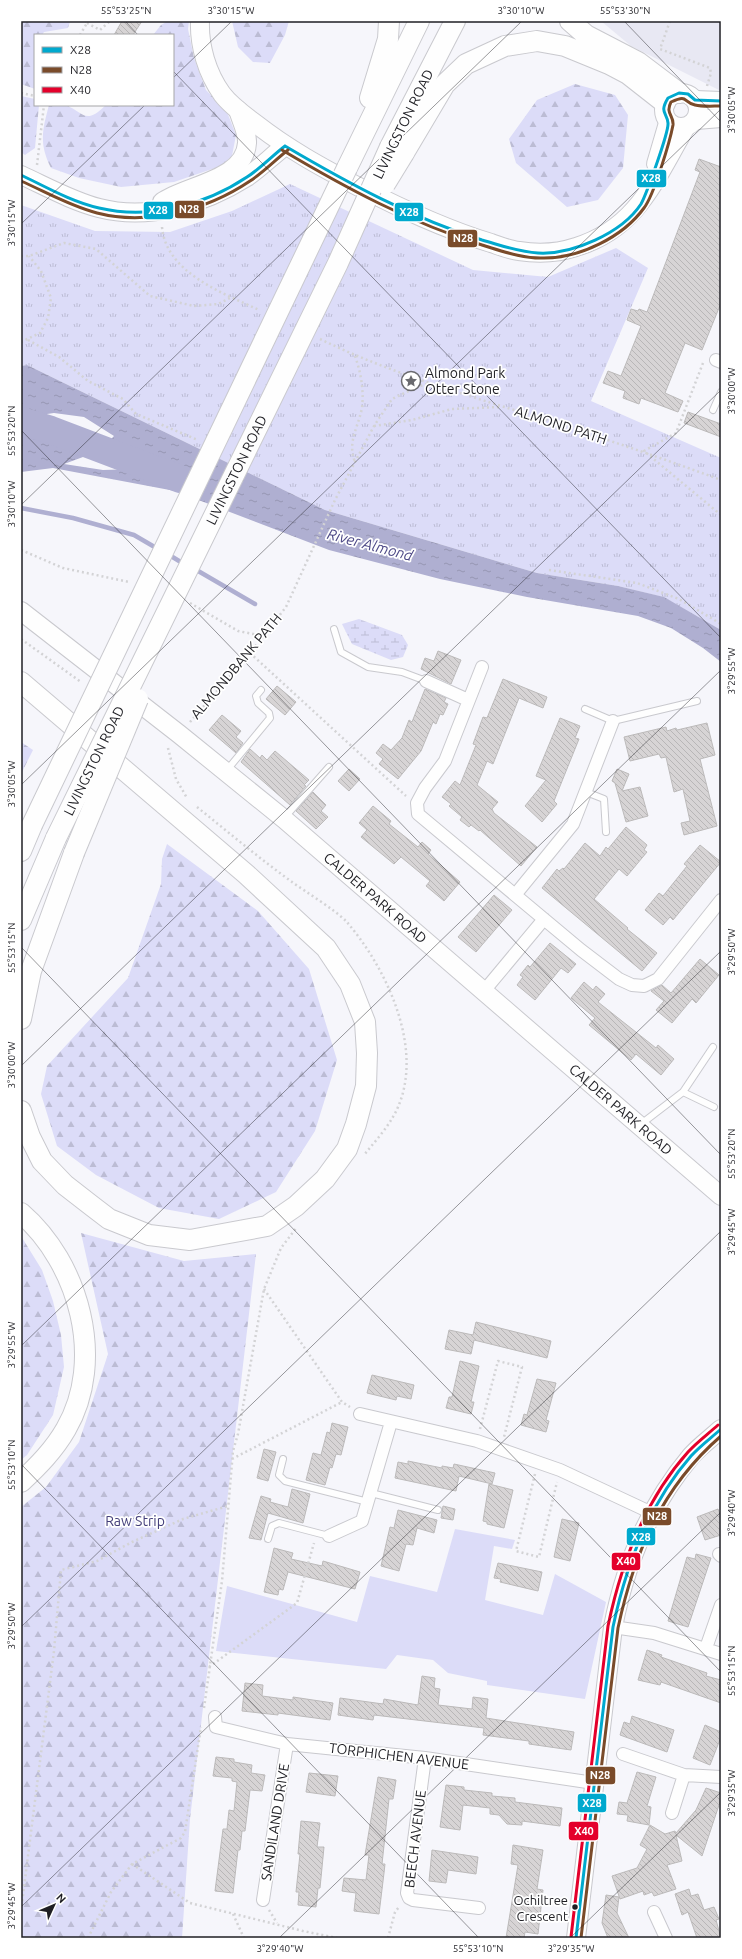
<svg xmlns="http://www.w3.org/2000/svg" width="742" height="1959" font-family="Ubuntu,sans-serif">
	<defs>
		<pattern id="forest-firs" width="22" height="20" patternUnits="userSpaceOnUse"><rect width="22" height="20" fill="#dcdcf8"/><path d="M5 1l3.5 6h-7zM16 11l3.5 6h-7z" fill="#bcbcd4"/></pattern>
		<pattern id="wetland-marsh" width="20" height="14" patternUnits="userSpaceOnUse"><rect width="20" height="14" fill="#dcdcf8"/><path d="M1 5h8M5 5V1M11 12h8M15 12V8" fill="none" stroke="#bcbcd4"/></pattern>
		<pattern id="park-tufts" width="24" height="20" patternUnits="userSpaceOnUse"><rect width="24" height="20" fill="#dcdcf8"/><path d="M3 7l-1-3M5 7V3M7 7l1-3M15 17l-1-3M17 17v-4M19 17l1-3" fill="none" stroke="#bcbcd4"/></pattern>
		<pattern id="water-ripples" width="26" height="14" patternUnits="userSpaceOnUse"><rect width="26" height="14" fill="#afafd1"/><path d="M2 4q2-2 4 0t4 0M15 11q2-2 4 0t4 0" fill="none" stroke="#9696b3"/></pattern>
		<pattern id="building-back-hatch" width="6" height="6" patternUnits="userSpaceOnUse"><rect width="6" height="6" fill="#d7d4d5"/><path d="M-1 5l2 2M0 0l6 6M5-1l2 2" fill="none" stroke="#b8b6b7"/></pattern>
	</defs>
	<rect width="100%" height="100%" fill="#f6f6fb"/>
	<path fill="#e8e8f3" d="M601,21h120v70l-90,-45z"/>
	<path fill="#dcdcf8" d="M455,1529l60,11 -3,9 -18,-3 -9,54 58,15 12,-41 51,28 -21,97 -98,-14v-4l-39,-8 -15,-13 -36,-5 -11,14 -170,-18 11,-65 130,36 13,-46 67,16z"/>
	<path fill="url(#forest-firs)" d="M21,21h49l-2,7 -24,4 -2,3h-7v54l-14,-5z
		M168,21h21l-1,8 6,29 12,32 21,22 9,23 -4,21 -11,10 -47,16 -53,5 -42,-9 -28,-10c-12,-24 -9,-37 -2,-63 5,0 12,-1 16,0 20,7 19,21 41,0h67v-70h-20l8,-10z
		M232,21h57l-4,14 -15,28 -17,-1 -15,-15z
		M575,84l40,11 13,20 -5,53 -25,32 -31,7 -51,-44 -7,-24 28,-39z
		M21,96l14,3v6h4l-4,43 -10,7 -4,-3z
		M21,742l12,8 -12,24z
		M167,844l91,67 51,58 28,91 -22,71 -39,61 -57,27 -60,-11 -63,-33 -39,-29 -16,-52 6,-28 81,-88 33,-94 1,-25z
		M81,1233l103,28 72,-7 -66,565 -8,119h-161v-431l25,-20 33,-45 29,-88z
		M21,1236l21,34 11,31 8,34 3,32 -11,48 -26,40 -6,5z"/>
	<path fill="url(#wetland-marsh)" d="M359,619l43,16 6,10 -5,12 -12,3 -39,-16 -10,-20z"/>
	<path fill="url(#park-tufts)" d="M290,184l183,86 75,7 68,-29 32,20 -57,133 130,57v172l-58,-33 -45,-11 -81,-13 -212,-63 -298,-145 -6,1v-161l74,26 75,1 62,-21z"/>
	<path fill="url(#water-ripples)" fill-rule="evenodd" d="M27,365l298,145 212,63 81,13 46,11 57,33v32l-18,-14 -32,-20 -33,-12 -111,-19 -87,-18 -111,-29 -154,-59 -122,-23 -32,4v-106zM54,413l30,4 30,19 -6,6c-25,-4 -48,-12 -68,-27zM83,457l62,3 10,1 -19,8 -33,1 -39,-6z"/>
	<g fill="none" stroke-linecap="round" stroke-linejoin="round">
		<path stroke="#afafd1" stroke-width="4.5" d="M21,508l52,10 61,17 24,14
			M166,553l18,11
			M193,568l62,36"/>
		<path stroke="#afafd1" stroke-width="28" d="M21,421l30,9 129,49"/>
	</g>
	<path fill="url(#building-back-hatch)" stroke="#bcbaba" d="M122,21h20l-9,14h-19z
		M699,159l22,8v136l-19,47 -17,-7 -20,50 18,8 -5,11 -37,-14 -2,6 -16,-6 2,-7 -22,-8 5,-12 13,5 20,-50 -14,-6 4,-11 7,2 1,-2 8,3 53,-140 -5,-2z
		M688,412l33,12v13l-37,-14z
		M438,651l23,9 -10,24 -30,-15 4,-11 9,3z
		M503,679l44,18 -4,11 -24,-10 -26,66 -6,-3 -10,24 21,17 -6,7 2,4 43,34 -16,19 -41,-36 -1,1 -8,-6 -2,2 -9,-7 2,-3 -13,-11 2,-2 -9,-7 13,-16 5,4 16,-40 -3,-1 10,-27 4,1z
		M277,686l19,16 -11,13 -19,-16z
		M425,689l21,9 -2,4 4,2 -5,11 -3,-1 -4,10 -3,-2 -12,29 -23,28 -19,-15 4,-5 -7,-6 7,-9 8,6 11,-12 7,-18 3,2z
		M222,715l19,16 -5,6 7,6 -7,10 -27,-23z
		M560,718l20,8 -5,12 4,1 -25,62 3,3 -15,18 -17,-16 21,-26 -10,-4z
		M707,723l8,32 -15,4 17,67 -33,9 -3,-12 9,-2 -7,-32 -9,3 -8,-35 -5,1 -2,-4 -29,7 -6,-24 42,-10 1,4 9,-3 1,2z
		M250,749l10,9 2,-3 5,5 8,-9 34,29 -5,5 2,1 -16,19 -49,-43z
		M349,769l11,10 -11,12 -11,-10z
		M617,769l12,5 -7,17 18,-4 8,29 -22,6 -11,-39 -3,-2z
		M313,792l13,13 -5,6 7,6 -12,12 -20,-18z
		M373,806l18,15 -2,3 29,23 4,-5 9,8 -3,4 32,28 -16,19 -18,-15 4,-5 -29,-24 -7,7 -33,-27 6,-7 -8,-7z
		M626,827l21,18 -3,5 3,2 -20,24 -8,-7 -25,30 34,29 -1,1 30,24 -15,18 -100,-83 15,-19 2,2 4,-3 1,1 21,-26 15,13 6,-9 2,2z
		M700,845l21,17 -48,58 -3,-3 -7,8 -18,-15 14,-17 4,3 24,-30 -3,-2z
		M494,895l18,15 -36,42 -18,-15z
		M550,943l26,21 -8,9 -7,-5 -26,32 -18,-15 6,-8 -3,-2 8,-10 2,2z
		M700,959l19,16 -23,28 -4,-4 -20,24 -16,-13 8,-9 -13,-10 11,-6 9,8z
		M584,982l9,8 3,-4 9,8 -7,8 58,46 2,-3 16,14 -13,16 -25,-21 -5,6 -42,-35 6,-7 -24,-20z
		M476,1322l75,19 -4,17 -73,-18 -3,14 -26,-5 4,-19 24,5z
		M460,1361l19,5 -8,36h3l-3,12 -25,-6 3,-11h3z
		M372,1375l42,10 -3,14 -14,-3 -1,4 -29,-7z
		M537,1379l19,4 -10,37 3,1 -3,11 -25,-7 3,-11 3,1z
		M332,1423l16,4 -7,28 -5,-1 -4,14 -2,-1 -5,18 -19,-5 7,-27 8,2 6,-23 3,1z
		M264,1449l12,3 -8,29 -11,-3z
		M408,1461l34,7v-2l11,2 1,-4 41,9 -3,11 -33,-8 -3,15 -61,-13 3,-16 10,2z
		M489,1484l24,6 -9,38 -17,-4v-2l-4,-1z
		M292,1489l18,5 -7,29 -35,-10 -7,27 -12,-2 12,-42 10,3 -1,3 18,5z
		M443,1506l12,3 -2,11 -12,-2z
		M718,1509l3,8v18l-16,5 -8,-23z
		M398,1510l39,10 -3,13 -17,-5 -4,17 -7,-1 -7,27 -18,-5 9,-39 4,1z
		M562,1519l17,4 -9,38 -16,-4z
		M274,1548l19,5 -2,6 31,7 1,-5 37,11 -5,17 -67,-17 -5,18 -4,-1 -1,6 -14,-3z
		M696,1554l15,4 -23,69 -20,-6 19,-64 8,2z
		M498,1563l44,9 -4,19 -38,-9 1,-3 -7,-1z
		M647,1650l15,5 -1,2 46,16 -1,3 15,4v23l-60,-21 -1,3 -22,-5z
		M422,1676l13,2 -1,10 6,1 -2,16 34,4 1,-12 15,2 -2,19 88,14 -3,18 -42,-6v-3l-46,-6 1,-7 -110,-13 -1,5 -35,-5 2,-17 43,6 1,-5 34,6z
		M245,1683l18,2 -1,11 31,4v-3l40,6 -3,17 -52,-7v2l-36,-4z
		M632,1716l42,14 -7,22 -47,-17 4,-13 6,2z
		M705,1725l16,7v5l-11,28 -17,-7z
		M216,1757l18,2v3l18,3 -1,8 14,2 -3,16 -12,-1 -5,41h-3l-2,19h-2l-5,43 -18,-2 8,-62h4l2,-19 5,1 3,-29 -5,-1v-3l-19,-2z
		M637,1772l19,5 -9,29 4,1 -2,18 -22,-4 1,-6 -11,-1 2,-12 8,1z
		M309,1773l29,3 -3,20 -29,-4z
		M378,1777l18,3 -3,19h-4l-7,65h3l-1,9 -5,41 -25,-3 2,-18 -14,-2 2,-13 22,2 3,-25h-4z
		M446,1785l18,2v3l28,3v3l23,2v4l47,6 -2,18 -38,-5v4l-15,-1 -8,-9 -9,-1v-6l-27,-3 -3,25 -20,-3z
		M706,1788l15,5v6l-19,57 -26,-21 6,26 -15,4 9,24 -22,7 -2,-4 -8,3 -1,-4 -23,8 -8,-23 25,-8 10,-19 -7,-4 10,-20 15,9 10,-3 1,2 20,-23z
		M301,1821l19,2 -3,24h7l-4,41h-2l-2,19 -18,-2 1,-13h-3l4,-38h-2z
		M513,1845l30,5 -6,39 6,1 -5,44 -13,-2 -1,6h-18l12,-73 -7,-1z
		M432,1850l46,7 -2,17 -28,-4 -2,13 -17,-2z
		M689,1889l2,7 7,-2 6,16 10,-3 5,12 -3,1 5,18h-24l-9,-26 -6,3 -7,-21z
		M606,1895l13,2 -2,16 12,25h-21l-6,-15z"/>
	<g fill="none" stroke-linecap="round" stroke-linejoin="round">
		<g stroke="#c9c9ce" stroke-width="8">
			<path id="lane" d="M713,410l8,-18
				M334,629l7,23 27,15 34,5 24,9
				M585,709l28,12 84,-20
				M227,770l43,-52 -1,-5 -11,-10 -2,-7 5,-6
				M586,792l18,7 2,33
				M285,817l44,-50
				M683,1092l31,15
				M641,1124l42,-32 30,-45
				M283,1459l-4,16 6,6 83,21
				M371,1493l67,17
				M268,1539l4,-13 7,-3 50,13"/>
		</g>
		<g stroke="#c9c9ce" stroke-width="14">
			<path id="street" d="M716,360l5,2
				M482,667l-37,94 -20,27 -8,15 1,11 163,136 38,29 13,6 12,1 14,-7 63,-79
				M426,681l42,19
				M515,895l58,-71 40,-103
				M484,991l60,-72
				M360,1414l117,27 83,29 92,43
				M329,1536l33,-15 29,-99
				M719,1554l2,2
				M613,1627l41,6 67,21
				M706,1648l15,-43
				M215,1717l1,10 71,17 138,14 169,25
				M623,1754l61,21 37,2
				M425,1758l-18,135 2,5 4,2 66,8
				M672,1813l12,-38
				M263,1900l24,-156
				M654,1912l12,26"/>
		</g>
		<g stroke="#c9c9ce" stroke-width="20">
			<g id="secondary">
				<path d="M200,21c-1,25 7,52 22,73 9,12 22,21 34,30 32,25 65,43 101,62 43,22 87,43 134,57 9,3 18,7 28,8 19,3 39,2 57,-4 62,-19 79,-68 110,-120"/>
				<circle cx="681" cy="110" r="17"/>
				<path d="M695,100l26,1"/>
				<path d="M696,120l25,-2"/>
				<path d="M656,164l12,-41"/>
				<path d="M21,175c26,12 51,26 78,33 50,13 105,-4 148,-31 13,-9 25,-21 38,-31"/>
				<path d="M162,202c24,-17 83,-22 85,-59 1,-9 -6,-23 -9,-33"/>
				<path id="s1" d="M21,611l158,123 105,85 437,377"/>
				<path d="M576,1938l37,-311c12,-63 37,-122 78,-171 9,-10 20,-18 30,-27"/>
			</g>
		</g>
		<g stroke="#c9c9ce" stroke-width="22">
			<path id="primary" d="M570,21l16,14 52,27 41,31
				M370,98l18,-59 1,-18
				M390,147l65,-126
				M404,153l41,-69 21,-20 39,-18 32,-5 28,5 44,18 19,10 37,29
				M347,168l72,-147
				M21,682l225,192 80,74 24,36 15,38 2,31 -1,33 -10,38 -9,25 -22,30 -29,27 -29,20 -77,14 -41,-5 -40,-16 -17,-13 -27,-21 -23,-24 -12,-24 -9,-26
				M21,851l11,-26
				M21,920l35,-82
				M21,1019l10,-48 43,-118
				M21,1213c58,50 85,147 45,216 -12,21 -28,37 -45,53"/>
		</g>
		<path stroke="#d3d3d5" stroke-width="2.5" stroke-dasharray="2 3" stroke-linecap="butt" d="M670,21l-10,28 50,19 1,5 -4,13
			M87,23l13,7 10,-9
			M80,35l7,-12 -1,-2
			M21,93l14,3
			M37,165l7,-60
			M162,227c4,46 61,66 97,83
			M21,256h8l35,-13 32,6 54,47 44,10 24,-2 14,-7
			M320,339c68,33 142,55 214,77 63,20 125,41 187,64
			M28,340l31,17 29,24 35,18 13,15 62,26
			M21,342l19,-9 8,-15 3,-20 -10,-27 -12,-15
			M355,356c6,17 9,34 7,52 -4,20 -15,34 -7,54
			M703,363l-27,70 -32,18 77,64
			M374,426l38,-6 40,-11 49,-2
			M21,550l42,18 66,14
			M549,570l88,13 42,16 42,25
			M190,603l48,28 25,5
			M21,639l60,43
			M250,653l156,143
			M190,722l60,-69 36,-46 49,-107 39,-74 18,-27 25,-12 13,-4
			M168,748l8,31 11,19
			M197,807c31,25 62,51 95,75 14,10 43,28 54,39 39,45 76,122 54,181 -7,20 -23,37 -36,53
			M264,1289l78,113 8,5
			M480,1429l18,-68 24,6 -18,70
			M232,1459l110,-57
			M535,1474l-19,77 23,6 18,-75
			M209,1667l88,-64 17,-60
			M204,1708l18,-127 11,-130 5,-17 26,-145 17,-41 16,-21
			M132,1864l58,39 113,28 34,7
			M269,1910l8,13
			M21,1911l33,-260 7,-81 36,-9 35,-19 51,-23 45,-13
			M233,1914l11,24
			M88,1938l23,-46 21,-28 49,-26 4,-6 16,-105
			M388,1938l7,-26 4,-5"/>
		<use href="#lane" stroke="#fefefe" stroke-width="6"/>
		<use href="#street" stroke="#fefefe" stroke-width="12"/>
		<use href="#secondary" stroke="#fefefe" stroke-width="18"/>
		<use href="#primary" stroke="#fefefe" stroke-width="20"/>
		<g stroke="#c9c9ce" stroke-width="22" stroke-linecap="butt">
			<g id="primary-bridge">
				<path d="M385,184l19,-31"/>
				<path d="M32,825l315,-657"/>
				<path id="s2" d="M56,838l282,-575 52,-116"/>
				<path d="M74,853l64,-154"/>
			</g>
		</g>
		<use href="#primary-bridge" stroke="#fefefe" stroke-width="20"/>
		<g stroke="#fff" stroke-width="6">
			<path id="bus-1" d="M285,146c63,37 127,72 197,94 18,5 36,12 56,13 34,2 84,-20 103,-49 5,-9 28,-72 27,-81 -1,-11 -9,-10 0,-25l11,-5 9,1 7,6 26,1
				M21,175c25,12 51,27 78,33 51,12 106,-3 148,-31 14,-9 25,-21 38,-31
				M576,1938l37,-311c13,-62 36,-123 78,-171 9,-10 20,-18 30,-27"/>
		</g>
		<g stroke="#fff" stroke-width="6">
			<path id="bus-2" d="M282,150c64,38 129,73 200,95 20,6 41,14 62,13 36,0 79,-21 100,-50 10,-13 26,-67 29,-83 1,-10 -8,-11 -2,-23 18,-8 11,0 24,3 8,2 18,1 26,1
				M21,181c25,11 49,25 76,32 51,13 110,-3 153,-32 14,-9 25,-21 38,-31
				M581,1938l37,-310c16,-75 44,-141 103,-192"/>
		</g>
		<g stroke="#fff" stroke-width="6">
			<path id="bus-3" d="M571,1937l37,-311c13,-62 37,-126 80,-174 9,-10 20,-18 30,-27"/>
		</g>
		<use href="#bus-1" stroke="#00a9ce" stroke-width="3"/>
		<use href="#bus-2" stroke="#7a4b2a" stroke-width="3"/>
		<use href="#bus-3" stroke="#e4002b" stroke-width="3"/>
	</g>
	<path fill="none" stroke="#1f1f24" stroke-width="1" stroke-opacity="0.45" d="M125,21l13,14M624,21l97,101M173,71l548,567M173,78l59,-57M21,224l124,-119M21,430l700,725M21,505l501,-484M21,785l700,-676M21,947l700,725M21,1066l700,-676M21,1346l700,-676M21,1464l458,474M21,1627l700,-676M21,1907l700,-676M279,1938l442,-426M570,1938l151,-146"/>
	<defs>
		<g id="sight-ring" transform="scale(1)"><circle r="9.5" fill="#fff" stroke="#6a6a6f" stroke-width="1.5"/><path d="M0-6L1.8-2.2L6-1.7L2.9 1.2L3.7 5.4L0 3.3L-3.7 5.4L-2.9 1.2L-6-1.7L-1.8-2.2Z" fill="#6a6a6f"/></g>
	</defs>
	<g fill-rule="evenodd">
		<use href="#sight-ring" x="411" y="381"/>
	</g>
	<circle fill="#1f1f24" stroke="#fff" stroke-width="1.5" cx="575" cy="1907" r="3.5"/>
	<g text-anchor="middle" stroke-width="3.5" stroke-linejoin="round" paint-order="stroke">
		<g font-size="13" fill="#1f1f24" stroke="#fff" text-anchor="end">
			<text x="568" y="1905">Ochiltree<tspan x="568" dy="16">Crescent</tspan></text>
		</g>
		<g font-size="14" fill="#1f1f24" stroke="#fff">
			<text transform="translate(403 124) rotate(-64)" y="5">LIVINGSTON ROAD</text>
			<text transform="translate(561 425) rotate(18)" y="5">ALMOND PATH</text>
			<text dy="5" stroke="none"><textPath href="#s2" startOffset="410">LIVINGSTON ROAD</textPath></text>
			<text transform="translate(236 666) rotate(-50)" y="5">ALMONDBANK PATH</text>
			<text dy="5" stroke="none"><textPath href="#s2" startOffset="86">LIVINGSTON ROAD</textPath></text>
			<text dy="5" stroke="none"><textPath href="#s1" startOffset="456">CALDER PARK ROAD</textPath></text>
			<text dy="5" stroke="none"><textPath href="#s1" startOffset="780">CALDER PARK ROAD</textPath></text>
			<text transform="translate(399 1756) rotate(7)" y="5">TORPHICHEN AVENUE</text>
			<text transform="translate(275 1822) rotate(-81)" y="5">SANDILAND DRIVE</text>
			<text transform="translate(415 1839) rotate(-83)" y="5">BEECH AVENUE</text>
		</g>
		<g font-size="14" fill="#1f1f24" stroke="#fff" text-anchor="start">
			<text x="425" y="378">Almond Park<tspan x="425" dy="16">Otter Stone</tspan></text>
		</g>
		<g font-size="14" fill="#433e7a" stroke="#fff">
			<text x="135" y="1526">Raw Strip</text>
		</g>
		<g font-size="15" font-style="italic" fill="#4e4a87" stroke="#fff">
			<text transform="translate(370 545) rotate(15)" y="5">River Almond</text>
		</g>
	</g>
	<g stroke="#fff" stroke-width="1.5">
		<rect x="636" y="169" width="31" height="19" rx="4" fill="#00a9ce"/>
		<rect x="174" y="200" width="31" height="19" rx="4" fill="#7a4b2a"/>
		<rect x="143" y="201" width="31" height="19" rx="4" fill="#00a9ce"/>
		<rect x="394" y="202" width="30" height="20" rx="4" fill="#00a9ce"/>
		<rect x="447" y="229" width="31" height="19" rx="4" fill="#7a4b2a"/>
		<rect x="642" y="1507" width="30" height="19" rx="4" fill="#7a4b2a"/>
		<rect x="626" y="1527" width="30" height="19" rx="4" fill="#00a9ce"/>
		<rect x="611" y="1552" width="30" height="19" rx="4" fill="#e4002b"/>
		<rect x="585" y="1766" width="31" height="19" rx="4" fill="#7a4b2a"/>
		<rect x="577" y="1793" width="30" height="20" rx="4" fill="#00a9ce"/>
		<rect x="568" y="1821" width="31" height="20" rx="4" fill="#e4002b"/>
	</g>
	<g font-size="11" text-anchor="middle" font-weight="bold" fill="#fff">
		<text x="651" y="182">X28</text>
		<text x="189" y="213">N28</text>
		<text x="158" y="214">X28</text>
		<text x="409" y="216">X28</text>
		<text x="463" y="242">N28</text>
		<text x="657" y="1520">N28</text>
		<text x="641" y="1541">X28</text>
		<text x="626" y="1565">X40</text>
		<text x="600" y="1779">N28</text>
		<text x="592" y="1807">X28</text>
		<text x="584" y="1835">X40</text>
	</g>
	<rect width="742" height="1959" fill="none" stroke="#ffffff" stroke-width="44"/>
	<rect x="34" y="34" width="140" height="72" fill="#ffffff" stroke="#a5a5a7"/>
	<rect x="42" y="47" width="20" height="6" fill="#00a9ce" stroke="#a5a5a7"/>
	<text x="70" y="54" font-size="12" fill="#1f1f24">X28</text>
	<rect x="42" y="67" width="20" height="6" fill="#7a4b2a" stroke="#a5a5a7"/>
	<text x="70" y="74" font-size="12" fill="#1f1f24">N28</text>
	<rect x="42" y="87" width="20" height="6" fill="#e4002b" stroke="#a5a5a7"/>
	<text x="70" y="94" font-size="12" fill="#1f1f24">X40</text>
	<g transform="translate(54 1905) rotate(46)" stroke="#ffffff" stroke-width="3" paint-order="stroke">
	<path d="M0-3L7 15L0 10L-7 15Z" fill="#1f1f24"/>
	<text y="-6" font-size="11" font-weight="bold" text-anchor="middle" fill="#1f1f24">N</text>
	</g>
	<rect x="22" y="22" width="698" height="1915" fill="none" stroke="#1f1f24" stroke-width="1.5"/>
	<g font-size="10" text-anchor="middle" fill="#1f1f24">
		<text x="126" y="14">55°53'25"N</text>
		<text x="231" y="14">3°30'15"W</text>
		<text x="521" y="14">3°30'10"W</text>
		<text x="625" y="14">55°53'30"N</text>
		<text transform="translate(731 110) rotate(-90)" y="4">3°30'05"W</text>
		<text transform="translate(11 223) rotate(-90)" y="4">3°30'15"W</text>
		<text transform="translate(731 391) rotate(-90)" y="4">3°30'00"W</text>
		<text transform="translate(11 431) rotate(-90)" y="4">55°53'20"N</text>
		<text transform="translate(11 504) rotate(-90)" y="4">3°30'10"W</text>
		<text transform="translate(731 671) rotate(-90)" y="4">3°29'55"W</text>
		<text transform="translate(11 784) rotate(-90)" y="4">3°30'05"W</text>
		<text transform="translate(11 948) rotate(-90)" y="4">55°53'15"N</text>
		<text transform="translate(731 952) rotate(-90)" y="4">3°29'50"W</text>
		<text transform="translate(11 1065) rotate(-90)" y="4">3°30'00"W</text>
		<text transform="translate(731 1154) rotate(-90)" y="4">55°53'20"N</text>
		<text transform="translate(731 1232) rotate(-90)" y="4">3°29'45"W</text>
		<text transform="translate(11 1345) rotate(-90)" y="4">3°29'55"W</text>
		<text transform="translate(11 1465) rotate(-90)" y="4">55°53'10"N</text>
		<text transform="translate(731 1513) rotate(-90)" y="4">3°29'40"W</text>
		<text transform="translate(11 1626) rotate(-90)" y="4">3°29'50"W</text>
		<text transform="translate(731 1671) rotate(-90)" y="4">55°53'15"N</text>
		<text transform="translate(731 1793) rotate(-90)" y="4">3°29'35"W</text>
		<text transform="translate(11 1906) rotate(-90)" y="4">3°29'45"W</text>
		<text x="280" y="1952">3°29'40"W</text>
		<text x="478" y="1952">55°53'10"N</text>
		<text x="571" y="1952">3°29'35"W</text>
	</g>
</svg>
